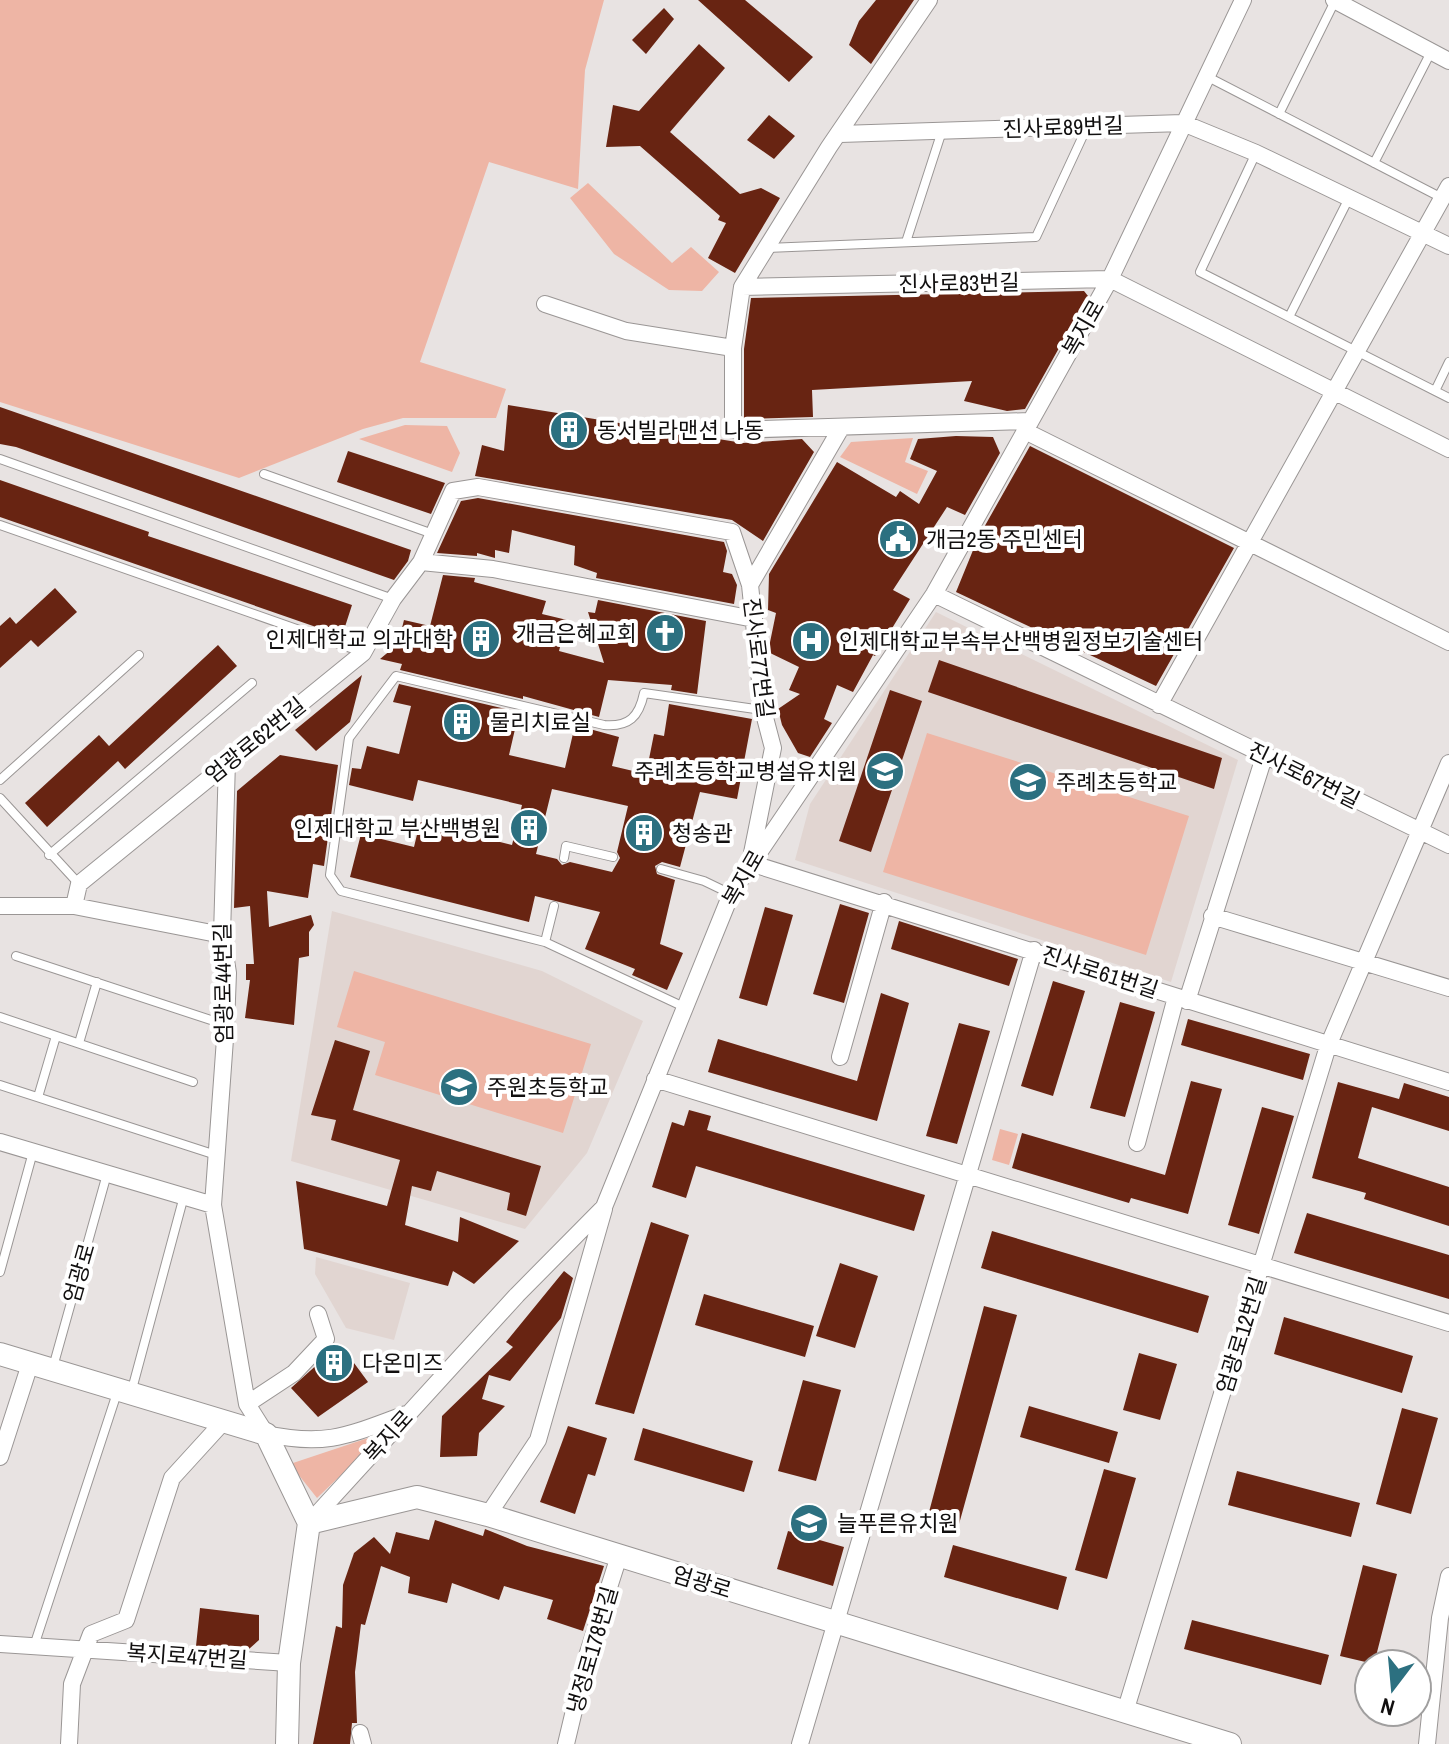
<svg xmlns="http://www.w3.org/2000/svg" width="1449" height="1744" font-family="'Archivo Narrow','Noto Sans KR',sans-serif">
	<rect width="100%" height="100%" fill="#e8e3e2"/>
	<path fill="#e1d5d1" d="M936,612l302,148 -67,222 -376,-122 15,-56z
		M332,911l210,60 101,50 -56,132 -62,76 -234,-68z
		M316,1257l94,26 -16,57 -48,-12 -31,-54z"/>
	<path fill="#eeb5a5" d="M0,0h604l-19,70 -7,119 -89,-27 -69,200 86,27 -10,29h-93l-40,11 -124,49 -239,-76z
		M588,183l84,80 19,-16 28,25 -17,19 -33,-1 -55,-36 -44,-56z
		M405,425l42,1 13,27 -8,19 -93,-33z
		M913,438l-8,24 23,9 -11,23 -77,-37 11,-15z
		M927,733l262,83 -43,139 -263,-83z
		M354,971l237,73 -28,89 -188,-58 10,-33 -48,-15z
		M1000,1129l18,5 -9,31 -17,-5z
		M386,1432l-69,66 -27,-34z"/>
	<path fill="#682412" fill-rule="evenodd" d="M698,0h47l68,57 -24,25z
		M876,0h38l-43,64 -22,-19 10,-24z
		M664,8l10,11 -28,35 -14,-14z
		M699,44l26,24 -55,64 70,62 21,-6 19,10 -45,75 -27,-15 18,-35 -8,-3 2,-4 -80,-70 -34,1 7,-42 26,6z
		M769,115l26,21 -21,23 -27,-19z
		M1084,291l4,5 -63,113 -18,2 -43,-10 8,-20 -160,9 1,27 -69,2v-70l7,-51z
		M508,405l235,38 59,-4 12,13 -51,89 -31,-21 -257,-44 7,-31 22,6z
		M0,407l411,143 -3,11 -14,19 -378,-133 -16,-3z
		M956,436l37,1 7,16 -35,62 -18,-8 -54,83 17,9 -35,57 -2,-1 -20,37 -16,-7 -13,34 8,4 -22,34 -12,-4 -16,-28 -4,-16 22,-15 -11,-4 10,-23 -31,-15 8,-39 -8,-3 1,-36 68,-112 59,35 4,-6 19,13 18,-33 -27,-12 8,-20z
		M1030,446l204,102 -78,138 -200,-94 22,-54z
		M348,451l97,32 -14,31 -94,-32z
		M0,480l149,52 -1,4 204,69 -10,31 -342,-119z
		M478,498l246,44 3,9 -4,21 9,2 5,11 -3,19 -138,-26 1,-5 -23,-8 1,-19 -63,-16 -3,23 -14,-3v8l-18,-5v3l-40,-3 24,-52z
		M443,575l32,3 -1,4 72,19 -4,13 25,6 -8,31 45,12 -16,-51 7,1 3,-13 108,21 -9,73 -26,-4 1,-5 -64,-5 -9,37 -76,-21v3l-123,-29 2,-6 -22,-5 18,-15 6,-24 26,6z
		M55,588l22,24 -39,35 -7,-7 -31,28v-42l10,-9 6,7z
		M218,645l19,21 -112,103 -7,-8 -71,66 -22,-24 74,-68 10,11z
		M939,660l283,98 -8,31 -286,-97z
		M362,675l-12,47 -34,29 -21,-21z
		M399,684l120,28 -10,43 56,13 10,-43 44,12 -7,29 34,8 8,-40 10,2 5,-32 83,15 -15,80 -37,-7 -20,75 -18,-5 -7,4 2,8 18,6 -15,64 23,9 -16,37 -35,-15 3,-6 -50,-20 15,-37 -65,-16 -6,26 -179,-45 11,-43 53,13 6,-25 92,23 10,-40 -104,-25 -5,21 -64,-16 3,-17 9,1 6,-23 32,8 12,-48 -18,-4zM552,789l76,17 -11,46 3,6 -8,14 -42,-10 -8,3 -5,-6 -21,-5z
		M890,690l32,11 -51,151 -32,-11z
		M280,755l58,10 -14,101 -11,-2 -5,34 -41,-7 2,36 42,-12 3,10 -5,7v24l-10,2 -5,67 -49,-7 5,-38h-4v-16h8l-4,-58 -16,2 3,-117z
		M840,904l29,9 -25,90 -31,-9z
		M765,907l28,8 -26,91 -28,-8z
		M899,921l119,38 -9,27 -118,-37z
		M1053,981l32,10 -32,105 -32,-10z
		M881,993l28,10 -32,118 -169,-49 10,-33 139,42z
		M1120,1002l35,10 -30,105 -35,-9z
		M1188,1019l122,35 -7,26 -122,-35z
		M959,1023l31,8 -33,113 -31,-8z
		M335,1040l35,11 -17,59 188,56 -15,50 -19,-6 3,-17 -73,-22 -6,20 -19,-5 -7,39 53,17 2,-25 59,24 -45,43 -21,-13 -5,15 -144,-37 -8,-68 91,25 13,-46 -69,-20 5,-20 -25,-5z
		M1191,1081l31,8 -34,125 -57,-16 -2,5 -117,-35 10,-35 143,42z
		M1338,1082l61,17 5,-16 45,14v34l-77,-24 -14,51 91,29v39l-85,-27 2,-6 -54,-15z
		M1262,1107l32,9 -35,118 -31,-9z
		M689,1110l22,6 -4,14 218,65 -11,36 -218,-65 -10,32 -34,-11 20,-65 12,4z
		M1307,1213l142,42v44l-155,-46z
		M651,1222l38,13 -55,179 -39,-10z
		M992,1231l217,65 -11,37 -217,-65z
		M840,1263l38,13 -23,72 -39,-12z
		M564,1271l9,7 -12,40 -51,63 -21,-6 -7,24 23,7 -26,27 -2,23 -37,1 2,-41 71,-69 -7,-5z
		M704,1294l110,32 -9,31 -110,-32z
		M984,1306l33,9 -61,220 -31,-8z
		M1284,1317l129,39 -11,37 -128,-39z
		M340,1344l28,38 -50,35 -27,-29z
		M1139,1353l38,11 -17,56 -37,-10z
		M803,1380l38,10 -25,91 -38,-10z
		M1029,1406l89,26 -9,31 -89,-26z
		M1402,1408l36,10 -27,96 -35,-10z
		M568,1426l39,12 -12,38 -7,-2 -13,40 -35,-12z
		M643,1428l110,33 -9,31 -110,-32z
		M1104,1469l32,9 -29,101 -32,-9z
		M1237,1471l123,32 -9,34 -123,-32z
		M435,1520l48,16 2,-7 42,17 77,20 -21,65 -36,-12 6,-19 -49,-14 -5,14 -47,-17 -5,20 -39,-10 2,-16 -29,-11 -16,59 -4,-1 -6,48 2,51h-5l-2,21h-37l23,-118 6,2 1,-43 11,-32 20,-16 16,17 6,-22 33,8z
		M788,1531l56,16 -11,39 -56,-17z
		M953,1545l114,32 -9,33 -114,-33z
		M1363,1565l34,9 -23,90 -34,-8z
		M200,1608l59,7v25l-10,9 -53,-3z
		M1192,1620l137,35 -8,30 -137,-36z"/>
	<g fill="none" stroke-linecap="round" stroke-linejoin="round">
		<g stroke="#9a9695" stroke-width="10">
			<path id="service" d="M1206,76l236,122
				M1279,114l56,-113
				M1256,153l-56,119 249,126
				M1374,163l57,-111
				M906,242l36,-111
				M767,248l269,-11 51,-110
				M1289,317l60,-119
				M1435,391l14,-29
				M0,459l393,140
				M264,474l169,60
				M0,525l362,127
				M0,780l139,-125
				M0,798l79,86
				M49,855l203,-172
				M564,858l2,-12 47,11
				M661,869l43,12 27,13
				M554,906l-9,36 139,65
				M545,942l-204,-51 -11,-16 19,-137 47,-62 208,49c25,2 35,-8 40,-32l118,17
				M16,956l210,69
				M0,1017l193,65
				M79,1043l18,-61
				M0,1085l216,70
				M38,1097l18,-61
				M0,1272l33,-120
				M53,1367l54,-193
				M131,1393l53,-197
				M34,1646l83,-253"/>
		</g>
		<g stroke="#9a9695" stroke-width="18">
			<path id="minor" d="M929,0l-100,147 -87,140 -9,61v82l297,-9
				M1334,0l115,61
				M840,134l343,-11 73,30 193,93
				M742,287l368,-8 339,170
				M545,304l81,27 107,17
				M841,428l-91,157 13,125 10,38 -23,115 699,219
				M1025,431l424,211
				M421,562l72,7 261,50
				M934,594l515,251
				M1159,705l290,-519
				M227,761l-5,174 6,38 -2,52 -13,180 34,199 19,30c61,13 83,1 140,-20
				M0,906h74l148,29
				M74,906l5,-22 284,-231 30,-54 28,-37 32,-71 25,-4 254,45 18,53
				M1212,916l237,72
				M1187,1001l77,-244
				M840,1057l44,-155
				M655,1079l794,244
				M0,1142l213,63
				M1137,1143l39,-146
				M247,1404l47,-31 32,-34 -8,-25
				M0,1457l30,-93
				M488,1515l50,-75 66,-231
				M309,1523l208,-228 87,-88 127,-313 203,-300 176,-315 133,-279
				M0,1644l289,19
				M1125,1712l203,-666 121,-283
				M360,1733l3,11
				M69,1744l3,-60 19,-50 35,-14 46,-142 52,-57
				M566,1744l21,-88 32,-100
				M800,1744l234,-794
				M1427,1744l13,-126 9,-42"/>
		</g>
		<g stroke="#9a9695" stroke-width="24">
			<path id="secondary" d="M0,1354l266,80 43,89
				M309,1523l108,-26 71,18 742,229
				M287,1744l2,-81 20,-140"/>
		</g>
		<use href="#service" stroke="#fff" stroke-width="8"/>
		<use href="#minor" stroke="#fff" stroke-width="16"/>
		<use href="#secondary" stroke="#fff" stroke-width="22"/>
	</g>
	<defs>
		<g id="building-disc" transform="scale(2)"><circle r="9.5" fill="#2c7080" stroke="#fff"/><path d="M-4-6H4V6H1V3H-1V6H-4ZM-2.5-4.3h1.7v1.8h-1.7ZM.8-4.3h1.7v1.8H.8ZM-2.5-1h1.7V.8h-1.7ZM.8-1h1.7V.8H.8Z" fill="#fff"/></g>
		<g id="civic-disc" transform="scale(2)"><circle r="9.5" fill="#2c7080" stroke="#fff"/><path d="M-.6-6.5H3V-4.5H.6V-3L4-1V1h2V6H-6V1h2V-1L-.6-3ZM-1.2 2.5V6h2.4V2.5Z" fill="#fff"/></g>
		<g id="church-disc" transform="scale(2)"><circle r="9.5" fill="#2c7080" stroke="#fff"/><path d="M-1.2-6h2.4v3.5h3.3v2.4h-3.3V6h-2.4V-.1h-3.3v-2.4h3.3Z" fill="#fff"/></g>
		<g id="hospital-disc" transform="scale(2)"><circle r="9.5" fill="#2c7080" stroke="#fff"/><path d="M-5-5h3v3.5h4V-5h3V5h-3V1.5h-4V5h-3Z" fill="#fff"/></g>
		<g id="school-disc" transform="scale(2)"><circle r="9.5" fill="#2c7080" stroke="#fff"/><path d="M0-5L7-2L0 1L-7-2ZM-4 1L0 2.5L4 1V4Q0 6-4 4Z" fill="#fff"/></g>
	</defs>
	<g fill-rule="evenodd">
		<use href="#building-disc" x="569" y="430"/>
		<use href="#civic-disc" x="898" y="539"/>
		<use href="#church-disc" x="665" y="633"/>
		<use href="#building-disc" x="481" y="639"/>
		<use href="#hospital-disc" x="811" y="641"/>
		<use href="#building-disc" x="462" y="722"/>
		<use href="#school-disc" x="885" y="771"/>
		<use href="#school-disc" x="1028" y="782"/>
		<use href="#building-disc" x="529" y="828"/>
		<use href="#building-disc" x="644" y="833"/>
		<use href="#school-disc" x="459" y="1087"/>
		<use href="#building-disc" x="334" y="1363"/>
		<use href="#school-disc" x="809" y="1523"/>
	</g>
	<g text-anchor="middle" stroke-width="8" stroke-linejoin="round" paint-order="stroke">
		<g font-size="22" fill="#110f0f" stroke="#fff">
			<text transform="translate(1063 127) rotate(-2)" y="8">진사로89번길</text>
			<text transform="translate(959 283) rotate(-1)" y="8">진사로83번길</text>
			<text transform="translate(1083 328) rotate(-60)" y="8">복지로</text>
			<text transform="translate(759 658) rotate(83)" y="8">진사로77번길</text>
			<text transform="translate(255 740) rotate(-39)" y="8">엄광로62번길</text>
			<text transform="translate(1304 775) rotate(26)" y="8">진사로67번길</text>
			<text transform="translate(743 878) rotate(-60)" y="8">복지로</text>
			<text transform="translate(1100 972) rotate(18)" y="8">진사로61번길</text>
			<text transform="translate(223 983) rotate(-91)" y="8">엄광로44번길</text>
			<text transform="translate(79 1273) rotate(-74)" y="8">엄광로</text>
			<text transform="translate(1241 1335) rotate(-73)" y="8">엄광로12번길</text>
			<text transform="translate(388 1436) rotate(-48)" y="8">복지로</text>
			<text transform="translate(702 1582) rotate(17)" y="8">엄광로</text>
			<text transform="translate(592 1650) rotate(-74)" y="8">냉정로178번길</text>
			<text transform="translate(187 1656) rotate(4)" y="8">복지로47번길</text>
		</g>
		<g font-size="22" fill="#110f0f" stroke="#fff" text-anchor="start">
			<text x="597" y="438">동서빌라맨션 나동</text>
			<text x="926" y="547">개금2동 주민센터</text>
			<text x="637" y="641" text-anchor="end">개금은혜교회</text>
			<text x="453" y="647" text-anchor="end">인제대학교 의과대학</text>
			<text x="839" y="649">인제대학교부속부산백병원정보기술센터</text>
			<text x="490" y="730">물리치료실</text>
			<text x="857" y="779" text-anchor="end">주례초등학교병설유치원</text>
			<text x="1056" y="790">주례초등학교</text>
			<text x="501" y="836" text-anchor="end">인제대학교 부산백병원</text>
			<text x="672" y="841">청송관</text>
			<text x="487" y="1095">주원초등학교</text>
			<text x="362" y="1371">다온미즈</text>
			<text x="837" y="1531">늘푸른유치원</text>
		</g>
	</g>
	<g transform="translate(1393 1688) rotate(196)"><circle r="38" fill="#ffffff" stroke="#a09f9f" stroke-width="2"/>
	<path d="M0-6L14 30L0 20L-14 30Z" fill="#2c7080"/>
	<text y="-12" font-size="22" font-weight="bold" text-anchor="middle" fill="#110f0f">N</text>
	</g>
</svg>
